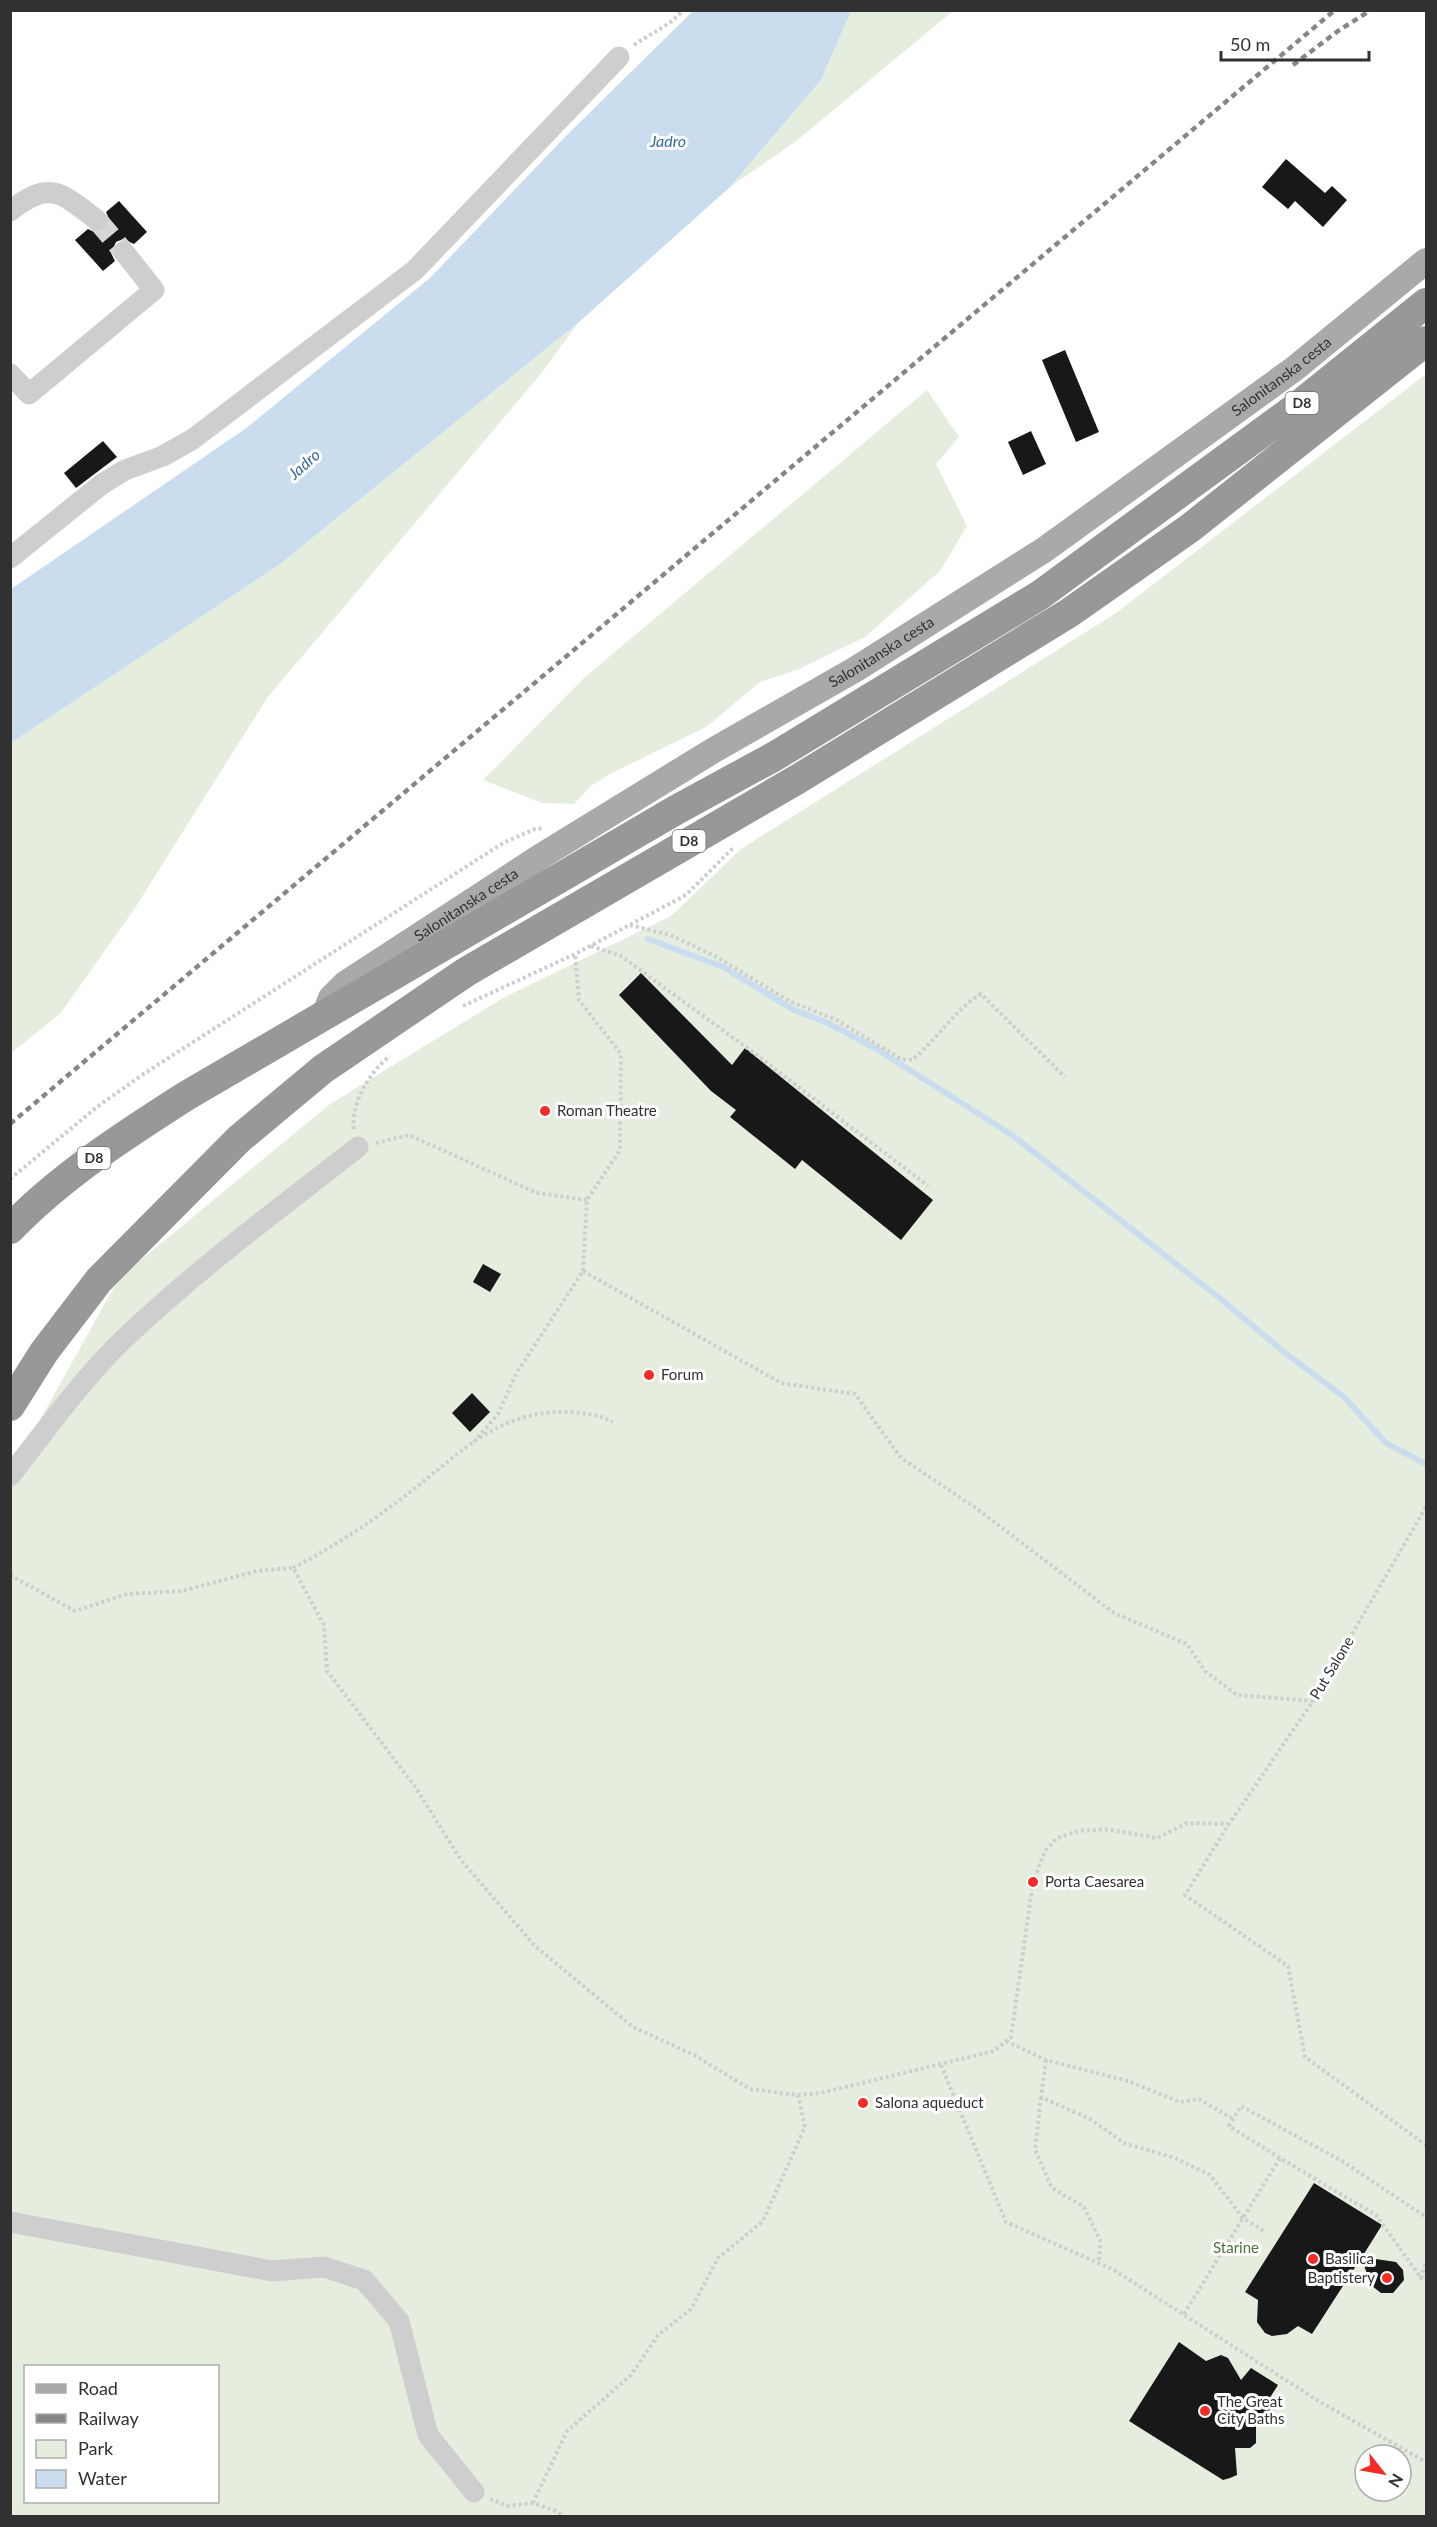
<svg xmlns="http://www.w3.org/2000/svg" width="1437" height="2527" font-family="Lato,sans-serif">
	<rect width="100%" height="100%" fill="#fff"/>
	<path fill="#e5eede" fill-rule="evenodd" d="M851,11h102l-158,131 -65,45 91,-107z
		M578,323l-38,52 -273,323 -132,210 -75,106 -49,39v-310l269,-179z
		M1426,374v2142h-1415v-1044l108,-194 211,-174 173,-106 168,-82 70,-67 375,-236zM26,2366h192v136h-192zM1365,2455h36v36h-36z
		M927,390l32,47 -23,27 31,62 -27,45 -75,66 -68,33 -37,12 -54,45 -96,47 -19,12 -17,18 -32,-1 -59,-23 102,-103z"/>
	<path fill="#c9ddef" d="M693,11h158l-30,69 -91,107 -152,136 -298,241 -269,179v-154l234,-160 185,-151 135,-141z"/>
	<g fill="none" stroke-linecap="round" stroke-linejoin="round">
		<path stroke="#c9ddef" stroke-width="6" d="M648,939l75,28 71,43 34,13 47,25 137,87 210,165 62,52 60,45 42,46 40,21"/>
	</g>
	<path fill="#181818" d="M1286,159l39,34 7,-7 15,14 -24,27 -28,-26 -7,8 -26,-22z
		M119,201l28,31 -13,12 -11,-5 -7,3 -5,11 4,8 -12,10 -28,-31 13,-11 8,4 11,-5 3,-7 -4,-9z
		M1065,350l34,82 -23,10 -34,-82z
		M1031,431l15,33 -23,11 -15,-33z
		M103,441l14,16 -41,31 -12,-15z
		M641,973l91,92 13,-17 188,152 -32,40 -99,-80 -7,9 -65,-52 6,-7 -25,-19 -92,-96z
		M483,1264l18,10 -11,18 -17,-10z
		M472,1393l18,19 -20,20 -18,-19z
		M1314,2183l68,42 -20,32 34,5 7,8 1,10 -11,13h-12l-9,-7 -11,-28 -49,76 -14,-8 -11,8 -15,2 -7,-3 -8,-11 1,-22 -13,-8z
		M1179,2342l27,19 15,-6 7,3 13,22 10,-12 27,17 -7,11 6,12 -21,16v19l-6,5h-15l2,27 -7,3 -7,2 -94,-59z"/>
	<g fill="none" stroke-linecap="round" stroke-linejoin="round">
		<path stroke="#d6d6d6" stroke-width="21" stroke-dasharray="21 10" stroke-linecap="butt" d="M97,220l27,32"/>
		<path stroke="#cecece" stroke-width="4" stroke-dasharray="3 3" stroke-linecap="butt" d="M634,45c17,-12 36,-19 49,-35
			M630,925l40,10 45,21 76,46 44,17 66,40 11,1c25,-20 42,-50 69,-66l84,83
			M591,946l30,10 129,94 178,136
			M463,1006l112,-52 111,-59 48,-48
			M354,1129c-4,-25 17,-59 36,-73
			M376,1143l33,-8 128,58 50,7
			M10,1179l87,-72 45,-32 361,-232 34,-15 6,1
			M583,1271l198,112 74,11 46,64 75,50 138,105 73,31 18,27 32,24 76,6
			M474,1442l24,-28 18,-40 67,-103 4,-71 33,-50 1,-96 -42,-54 -4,-46
			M1426,1507l-113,194 -84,123 -44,71 103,71 17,91 121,88
			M293,1568c40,-21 77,-45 112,-72 54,-41 91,-86 163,-84 18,1 29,2 45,10
			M10,1575l65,36 52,-17 55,-3 75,-20 36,-3 31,57 3,46 89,117 45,72 74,86 98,81 61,28 56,34 48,6 23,-2 173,-42 17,-14 22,-155 12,-31 12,-13 21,-7 27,-2 52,9 30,-15 42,1
			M1006,2041l40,19 82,21 52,21 19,-3 34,20
			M1046,2060l-5,37 49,22 34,24 51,15 35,17 33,43 21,13
			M941,2065l65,157 108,48 206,132 106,60
			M1041,2097l-6,53 17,38 32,19 16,33 -1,23
			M1280,2158l-51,-32 12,-20 101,55 84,56
			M1184,2314l96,-156 96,57 45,63 5,-15
			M490,2499l18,7 25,-3 23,8 7,5
			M533,2503l34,-72 64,-56 27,-40 33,-26 27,-51 45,-37 42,-94 -7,-32"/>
		<path stroke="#cecece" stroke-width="21" d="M10,211c41,-32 51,-18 87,9
			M10,374l19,20 125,-104 -30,-38
			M10,558l92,-74 23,-14 38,-14 30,-17 222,-169 204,-213
			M10,1476c37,-47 72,-97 114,-137 73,-70 155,-130 234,-192
			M10,2222l262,49 52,-4 40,13 35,41 29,114 46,57"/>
		<path stroke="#a9a9a9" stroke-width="26" id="s1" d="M324,1016l7,-18 14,-14 198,-129 171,-105 142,-81 188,-119 250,-181 132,-108"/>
		<path stroke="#989898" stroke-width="30" d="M10,1229c51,-53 115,-94 176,-133l490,-286 99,-54 265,-161 258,-189 128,-103
			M10,1406l34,-54 55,-72 140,-141 84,-70 143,-97 332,-193 271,-166 121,-85 236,-187"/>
		<path stroke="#868686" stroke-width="4.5" stroke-dasharray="6 4.5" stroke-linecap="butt" d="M1293,65l45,-34 33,-21
			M10,1124l1325,-1114"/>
	</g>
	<g fill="#f42c27" stroke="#fff" stroke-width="2">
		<circle cx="545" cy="1111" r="6"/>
		<circle cx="649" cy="1375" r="6"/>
		<circle cx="1033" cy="1882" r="6"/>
		<circle cx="863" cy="2103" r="6"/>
		<circle cx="1313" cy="2259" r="6"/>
		<circle cx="1387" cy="2278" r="6"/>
		<circle cx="1205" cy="2411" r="6"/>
	</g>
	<g text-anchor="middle" stroke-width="6" stroke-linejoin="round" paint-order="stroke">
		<g fill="#fff" stroke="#6f6f6f" stroke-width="1.5">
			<rect x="1285.5" y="392" width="33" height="22" rx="4.5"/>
			<rect x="672.5" y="830" width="33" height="22" rx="4.5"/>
			<rect x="77.5" y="1147" width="33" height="22" rx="4.5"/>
		</g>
		<g font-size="14" font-weight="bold" fill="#313131">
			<text x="1302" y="408">D8</text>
			<text x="689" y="846">D8</text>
			<text x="94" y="1163">D8</text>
		</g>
		<g font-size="15" fill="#313131" stroke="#fff">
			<text dy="5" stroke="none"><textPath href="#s1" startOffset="1156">Salonitanska cesta</textPath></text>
			<text dy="5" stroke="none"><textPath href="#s1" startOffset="670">Salonitanska cesta</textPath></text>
			<text dy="5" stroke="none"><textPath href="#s1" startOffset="184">Salonitanska cesta</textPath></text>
			<text transform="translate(1332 1668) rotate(-59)" y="5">Put Salone</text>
		</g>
		<g font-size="15" fill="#313131" stroke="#fff" text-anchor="start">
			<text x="557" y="1116">Roman Theatre</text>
			<text x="661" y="1380">Forum</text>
			<text x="1045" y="1887">Porta Caesarea</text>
			<text x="875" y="2108">Salona aqueduct</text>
			<text x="1325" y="2264">Basilica</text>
			<text x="1375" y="2283" text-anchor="end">Baptistery</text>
			<text x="1217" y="2407">The Great<tspan x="1217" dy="17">City Baths</tspan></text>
		</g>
		<g font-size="15" fill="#4e7139" stroke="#fff">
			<text x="1236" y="2253">Starine</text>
		</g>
		<g font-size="16" font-style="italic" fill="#376a9b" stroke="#fff">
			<text x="668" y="147">Jadro</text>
			<text transform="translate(304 464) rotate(-42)" y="6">Jadro</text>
		</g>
	</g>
	<rect width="1437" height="2527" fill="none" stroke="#313131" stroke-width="24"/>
	<rect x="24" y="2365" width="195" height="138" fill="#ffffff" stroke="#adadad" stroke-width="1.5"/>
	<rect x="36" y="2384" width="30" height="9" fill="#a9a9a9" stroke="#adadad" stroke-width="1.5"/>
	<text x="78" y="2395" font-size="18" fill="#313131">Road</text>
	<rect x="36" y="2414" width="30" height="9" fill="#868686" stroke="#adadad" stroke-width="1.5"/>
	<text x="78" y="2425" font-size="18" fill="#313131">Railway</text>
	<rect x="36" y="2440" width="30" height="18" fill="#e5eede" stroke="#adadad" stroke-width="1.5"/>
	<text x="78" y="2455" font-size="18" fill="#313131">Park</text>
	<rect x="36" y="2470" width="30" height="18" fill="#c9ddef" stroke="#adadad" stroke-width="1.5"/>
	<text x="78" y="2485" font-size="18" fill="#313131">Water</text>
	<g transform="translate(1383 2473) rotate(121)"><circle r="28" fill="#ffffff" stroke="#adadad" stroke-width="1.5"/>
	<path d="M0-4.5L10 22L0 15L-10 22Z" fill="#f42c27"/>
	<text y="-9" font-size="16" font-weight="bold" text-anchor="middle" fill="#313131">N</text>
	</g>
	<path d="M1221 51v9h148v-9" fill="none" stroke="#313131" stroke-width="3"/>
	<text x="1230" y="51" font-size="18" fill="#313131" stroke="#ffffff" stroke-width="4.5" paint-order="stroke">50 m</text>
</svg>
